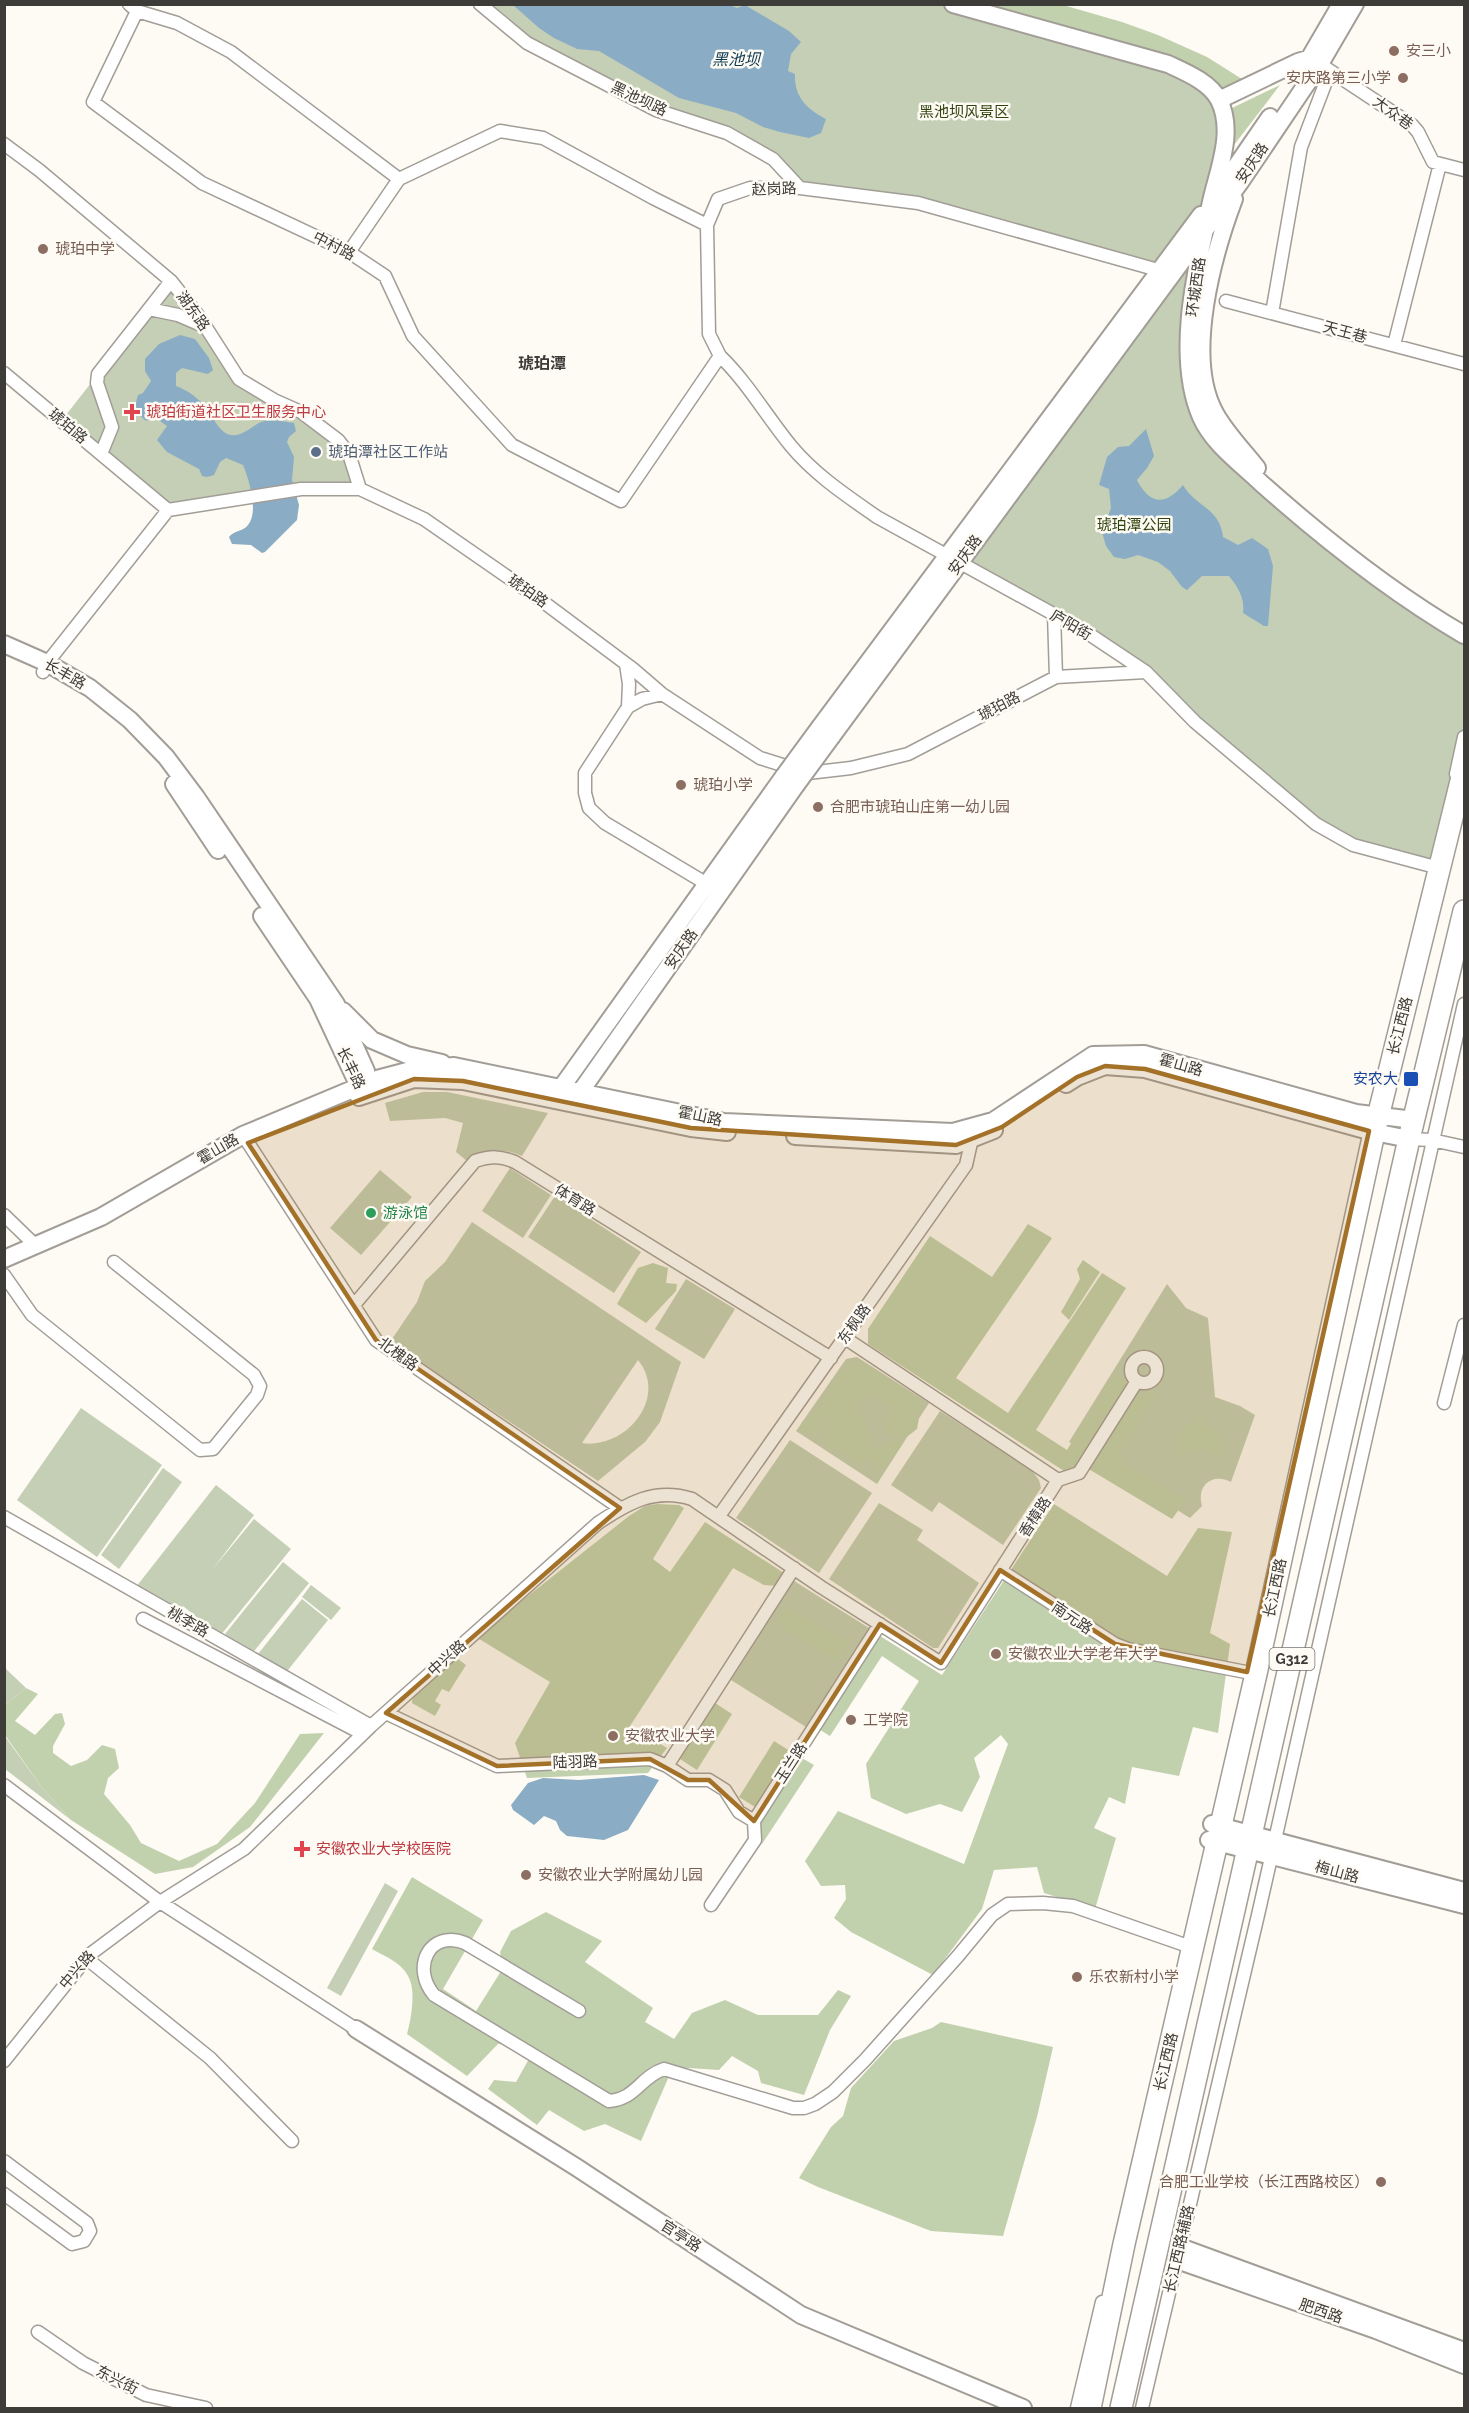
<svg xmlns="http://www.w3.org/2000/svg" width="1469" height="2413" font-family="Raleway,'Noto Sans SC',sans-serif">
	<rect width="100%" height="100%" fill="#fefaf4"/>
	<path fill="#c4cfb5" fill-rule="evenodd" d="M480,5h473l242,73 28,38 -12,86 -53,68 -240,-67 -118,-15 -27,-29 -46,-26 -71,-23 -129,-67z
		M1206,227l-16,149 93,126 181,133v102l-31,129 -80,-21 -37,-21 -170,-152 -186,-110z
		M171,281l68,98 99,61 22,49h-59l-133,21 -106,-90z
		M423,1092h24l101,21 -26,43c-21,-9 -36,-6 -55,5l-11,-9 7,-29 -18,-5 -55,3 -5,-18z
		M510,1168l41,27 -28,43 -41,-27z
		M380,1170l32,27 -51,58 -31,-27z
		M555,1196l86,56 -27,41 -86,-56z
		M472,1222l209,140 -21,60 -15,20 -47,39 -208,-139 27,-40 8,-21 20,-19zM638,1360c31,38 -13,90 -56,83z
		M686,1279l49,30 -31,50 -49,-30z
		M1167,1284l19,24 22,10 7,79 25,9 15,9 -24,67c-19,-10 -35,4 -29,24l-12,12 -121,-76z
		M857,1357l72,46 -52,81 -81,-53 50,-72z
		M81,1408l81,57 -65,92 -80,-57z
		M940,1411l91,58 8,11 2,8 -38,57 -64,-43 -7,10 -41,-27z
		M790,1440l82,53 -53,80 -83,-55z
		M163,1468l19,14 -63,87 -18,-14z
		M216,1485l38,30 -42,55 42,-51 37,30 -71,87 -37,-30 -9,11 -38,-30z
		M879,1503l44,27 -6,10 62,43 -41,65h-5l-104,-69z
		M283,1562l26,21 -58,72 -26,-21z
		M794,1581l75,47 -63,99 -75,-47z
		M311,1585l30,23 -10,12 -29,-23z
		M302,1599l26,21 -44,55 -26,-21z
		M5,1668l21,20 -21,17z
		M4,1735l39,54 28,31 -66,-51z
		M385,1883l13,8 -57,105 -14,-8z"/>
	<path fill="#c1d1ad" d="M953,5h110l59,17 36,13 49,22 35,22 -28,15 -19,-16z
		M1280,85l-46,60 -2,-37z
		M1028,1224l24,14 -96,140 52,35 94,-140 24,15 -90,142 31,20 47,-76 42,20 -39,63 68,44 -13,18 -90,-54 -18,6 -196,-127v-15l62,-93 62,41z
		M1083,1260l17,12 -31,48 -8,-8 19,-33 -3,-10z
		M653,1263l15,5 -2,15 11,1 -1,7 -30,32 -29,-19 21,-36z
		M860,1360l62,41 -5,28 -13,10 -18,-6 -4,-12 12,-9 -23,-17 -14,10 9,15 6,29 23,-9 8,3 -17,24 -7,3 -8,-10 -15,3 -14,-12 -12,-2 -7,-20v-11l-6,5 4,6 -1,5 -16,-1 -4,-3 2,-8 16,-12 -1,-4 31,-44z
		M1201,1419l16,13 8,18 -7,7 -12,-9 -26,7 -4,-5v-17z
		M657,1504l22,1 5,3 -31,51 17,13 35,-50 82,53 -8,11 -15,-1 -31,-17 -103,158 37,22 -19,25 -121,5 -12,-35 35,-61 -74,-45 153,-121 16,-10z
		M1054,1504l113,72 31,-48 34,4 -22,101 20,11 -12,89 -25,-6 -14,49 -47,-9 -7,37 -16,-7 -15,31 22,10 -21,71 -51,-16 -7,-26 -43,3 -12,39 -49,66 -82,-43 -17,-14 12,-19 -1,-14 -24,1 -16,-25 33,-50 126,53 44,-120 -7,-9 -27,23 6,19 -18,35 -22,-8 -34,10 -35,-16 -5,-34 53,-83 -37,-25 -52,80 -13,-8 60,-94 65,41z
		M787,1605l62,39 -11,18 -63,-39z
		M454,1656l12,9 -17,27 -7,-3 -7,12 6,4 -6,11 -23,-13 1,-9z
		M26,1688l12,6 -23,27 20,14 20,-21 7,-1 3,11 -12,22v7l18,13 16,-6 15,-15 13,4 4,19 -11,10 -4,16 26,31 11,18 38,18 38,-17 38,-41 45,-69 24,-1 -74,94 -57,40 -38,7 -84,-54 -28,-31 -38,-54v-30z
		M715,1703l17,11 -35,56 -17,-11z
		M774,1741l16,10 -35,56 -16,-10z
		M800,1757l14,8 -52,79 -5,-4 1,-17z
		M412,1877l71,43 -40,69 33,22 27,-43 -3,-16 11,-21 35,-19 56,29 -17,21 68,46 -8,14 29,17 18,-26 33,-13 33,15h60l20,-25 13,6 -21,34 -26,65 -43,-12 -3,-12 -26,-15 -13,14 -46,-3 -32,74 -36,-17 -21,7 -35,-21 -12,15 -49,-36 6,-9 22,2 18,-32 -10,-5 -26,-1 -31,32 -60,-42c4,-14 9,-43 2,-56 -6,-15 -25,-22 -37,-29z
		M941,2022l112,25 -16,70 -34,119 -72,-5 -113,-44 -19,-9 32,-51 12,-11 8,-28 43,-47 38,-13z"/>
	<path fill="#8aadc5" d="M730,5l7,3 8,-3 44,26 12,11 -10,12 -3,17 7,3c-1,23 12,35 31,45l-5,14 -12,5 -29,-6 -17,-5 -27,-14 -57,-15 -80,-47 -22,-2 -23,-11 -15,-10 -26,-23z
		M180,335l15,4 14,19 4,12 -5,4 -26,-6 -6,5v13c11,4 19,10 27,18 9,9 15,29 28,31 11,2 21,-9 30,-13 10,-4 23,0 33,1l2,8 -7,6 -2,5 7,15 -2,23 7,25 -2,15 -32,32 -3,1 -11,-8 -19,-1 -3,-7c5,-7 14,-5 19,-12 11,-13 1,-46 -5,-60l-17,-7 -6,4 -6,13 -7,2 -5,-1 -3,-7 -32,-17 -10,-12 10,-14 -15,-11 -6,6c-10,-8 -12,-14 -8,-26l5,-2 8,-12 -6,-10v-12l14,-15z
		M1146,429l8,27 -7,12 -10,12c13,25 28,26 46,5 13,22 37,23 40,52l15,8 14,-7 16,11 5,17 -5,60h-4l-21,-13c2,-15 -5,-26 -14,-37h-27l-15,14 -5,-3 -12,-16 -12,-9 -20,-7 -13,4 -11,-2 -8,-11 -4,-14 9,-24 -2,-19 -10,-4 8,-28 11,-10 11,-1z
		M644,1775l15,5 -31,50 -24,10 -37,-4 -7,-6 -4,-9 -12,-5 -10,9 -21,-15 -2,-5 17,-22 15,-5 36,2z"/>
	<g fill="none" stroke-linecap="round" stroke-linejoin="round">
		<g stroke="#a29d97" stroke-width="15">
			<path id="street" d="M129,4l8,7 -44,91 109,81 147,69 36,24 28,60 99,109 109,56 99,-145 -11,-22 -2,-109 11,-26 32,-11h50l118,15 240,67
				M480,4l47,39 129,67 71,23 46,26 27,29
				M137,11l40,12 54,29 168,127 101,-48 43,7 110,60 54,27
				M1326,68l86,57 6,7 15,30 31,8
				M4,144l35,26 132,111 29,37 39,61 35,21 27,12 37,28 11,14 11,35
				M349,252l50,-73
				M1226,301l238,63
				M149,309l29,6 28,12
				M1272,313l29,-166 29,-76
				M1394,345l46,-181
				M720,356c28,27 47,61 71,90 24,29 56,50 86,71l209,115 60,40 49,50 121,102 37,21 86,23
				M4,373l164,137 133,-21h59l64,30 114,79 95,71 29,25 98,64 48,15 43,-5 57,-14 148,-77
				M101,454l11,-27 -15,-44 1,-9 73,-93
				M1054,614l2,63 90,-5
				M626,664l3,20 -1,23
				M43,672l4,-9 121,-153
				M662,694l-20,5 -14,8 -43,66v20l4,15 16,15 102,61
				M1456,774l8,-37
				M243,1135l133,205 244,168
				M1409,1139l23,1 32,7
				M4,1215l32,31
				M4,1275l28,40 168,135 13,-1 44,-54 3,-9 -6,-11 -140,-113
				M354,1305l121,-144c16,-5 25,-5 40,1l316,196
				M845,1338l213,142
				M1131 1370a13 13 0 1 1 26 0a13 13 0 1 1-26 0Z
				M1444,1403l20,-78
				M719,1516l247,-351 7,-31
				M4,1517l367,209
				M1000,1570l115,74 13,5 128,25
				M143,1619l220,115
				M386,1713l111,53 153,-7 17,7 21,14h21l16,10 14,22 15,9
				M667,1766l127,-198
				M4,1785l156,117 196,127
				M711,1905l44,-65 -1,-19 126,-197
				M86,1958l124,100 82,83
				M579,2011l-114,-68c-36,-14 -54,25 -31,52l175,106c27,-2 31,-24 55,-32l129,39h11l11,-4 18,-12 32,-32 93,-104 34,-41 16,-11 35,-1 30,3 112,39
				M4,2061l85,-106 71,-53 84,-53 127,-123 227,-203c30,-20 57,-36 94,-24l129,88 120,76 117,-183 21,-7 58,-92
				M4,2161l83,62 3,8 -6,10 -12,3 -68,-50
				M38,2332l45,31 63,32 60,13
				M1077,2408l25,-106
				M1142,2408l116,-493 206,-911"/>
		</g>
		<g stroke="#a29d97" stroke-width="20">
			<path id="secondary" d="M953,4l215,60c17,8 42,18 51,36 16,32 -1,70 -8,102 -14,63 -37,153 -10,215 12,27 39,46 60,66 63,56 131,110 203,152
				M1302,71l39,-67
				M1219,100l79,-38 13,-4
				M1217,194l53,-77
				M1234,199c-21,56 -50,158 -19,214 11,20 28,37 42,55
				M4,644l43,19 43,25 40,32 36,37 30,40 140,207 30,67 -2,21
				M820,727l381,-512
				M832,736l409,-555 79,-117 35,-60
				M174,784l44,66
				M262,916l56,83 45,96
				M343,1011l29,29 35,15 35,8
				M1066,1084l11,-7 28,-11 40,3 224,62 40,8
				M556,1095l228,-319
				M359,1097l55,-18 49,2 228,47 36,4
				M576,1098l220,-313
				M795,1136l161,9 38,-15
				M4,1259l97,-42 142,-82 134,-56 34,-9 43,-4 270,56 229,10 40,-11 100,-66 51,-1 212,59 58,7
				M1212,1824l252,67
				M1209,1840l255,65
				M356,2029l220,138 225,148 222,93
				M1180,2247l284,104
				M1177,2260l199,70 88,35"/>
		</g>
		<g stroke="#a29d97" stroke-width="24">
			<path id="highway" d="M1090,2408l34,-164 132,-570 118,-541 90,-364
				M1121,2408l288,-1269 55,-228"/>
		</g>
		<use href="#street" stroke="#fff" stroke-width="12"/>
		<use href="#secondary" stroke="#fff" stroke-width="16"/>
		<use href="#highway" stroke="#fff" stroke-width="21"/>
		<g stroke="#a29d97" stroke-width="20" stroke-linecap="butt">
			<path id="secondary-bridge" d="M784,776l36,-49
				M796,785l36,-49"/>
		</g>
		<use href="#secondary-bridge" stroke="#fff" stroke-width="16"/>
	</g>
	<path fill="#a47128" fill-opacity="0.2" stroke="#a47128" stroke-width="4.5" stroke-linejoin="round" d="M1105,1066l40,3 224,62 -122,541 -132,-28 -115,-74 -59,93 -61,-39 -126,197 -45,-41h-21l-38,-21 -153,7 -111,-53 234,-205 -244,-168 -128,-197 166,-64 49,2 228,47 265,17 46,-18 75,-50z"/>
	<g fill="#8d6e63" stroke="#fefaf4" stroke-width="2">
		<circle cx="1394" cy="51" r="6"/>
		<circle cx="1403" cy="78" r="6"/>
		<circle cx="43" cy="249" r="6"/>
		<circle cx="681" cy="785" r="6"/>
		<circle cx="818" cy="807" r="6"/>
		<circle cx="996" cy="1654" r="6"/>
		<circle cx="851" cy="1720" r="6"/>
		<circle cx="613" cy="1736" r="6"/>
		<circle cx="526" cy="1875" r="6"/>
		<circle cx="1077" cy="1977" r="6"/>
		<circle cx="1381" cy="2182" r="6"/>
	</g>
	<g fill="#e0444e" stroke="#fefaf4" stroke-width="2">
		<path d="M129 403h6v6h6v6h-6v6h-6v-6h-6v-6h6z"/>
		<path d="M299 1840h6v6h6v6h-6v6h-6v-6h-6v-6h6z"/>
	</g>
	<circle fill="#5c6f8a" stroke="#fefaf4" stroke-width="2" cx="316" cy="452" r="6"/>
	<rect fill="#1a4fb4" stroke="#fefaf4" stroke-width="2" x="1403" y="1071" width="16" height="16" rx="3"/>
	<circle fill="#2e9e5b" stroke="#fefaf4" stroke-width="2" cx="371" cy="1213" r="6"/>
	<g text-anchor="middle" stroke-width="5" stroke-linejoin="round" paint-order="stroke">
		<rect fill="#fefaf4" stroke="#787571" stroke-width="1.5" x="1269.5" y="1648" width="45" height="22" rx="4.5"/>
		<g font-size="14" font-weight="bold" fill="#3e3c39">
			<text x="1292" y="1664">G312</text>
		</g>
		<g font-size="15" fill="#785e54" stroke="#fefaf4" text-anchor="start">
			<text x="1406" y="56">安三小</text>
			<text x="1391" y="83" text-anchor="end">安庆路第三小学</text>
			<text x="55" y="254">琥珀中学</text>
			<text x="693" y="790">琥珀小学</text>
			<text x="830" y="812">合肥市琥珀山庄第一幼儿园</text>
			<text x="1008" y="1659">安徽农业大学老年大学</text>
			<text x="863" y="1725">工学院</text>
			<text x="625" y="1741">安徽农业大学</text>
			<text x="538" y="1880">安徽农业大学附属幼儿园</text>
			<text x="1089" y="1982">乐农新村小学</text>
			<text x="1369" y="2187" text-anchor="end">合肥工业学校（长江西路校区）</text>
		</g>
		<g font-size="15" fill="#3e3c39" stroke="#fefaf4">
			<text transform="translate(639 99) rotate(25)" y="5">黑池坝路</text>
			<text transform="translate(1393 113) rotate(36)" y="5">大众巷</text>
			<text transform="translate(1252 163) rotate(-56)" y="5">安庆路</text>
			<text transform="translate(774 189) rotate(-2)" y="5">赵岗路</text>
			<text transform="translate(334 246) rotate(27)" y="5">中村路</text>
			<text transform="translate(1196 287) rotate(-82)" y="5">环城西路</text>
			<text transform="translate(193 311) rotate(54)" y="5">湖东路</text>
			<text transform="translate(1345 332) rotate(15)" y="5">天王巷</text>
			<text transform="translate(68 426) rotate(40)" y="5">琥珀路</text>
			<text transform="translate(965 555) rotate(-54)" y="5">安庆路</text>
			<text transform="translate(528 591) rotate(35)" y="5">琥珀路</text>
			<text transform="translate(1071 625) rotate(30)" y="5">庐阳街</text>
			<text transform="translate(65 674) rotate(30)" y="5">长丰路</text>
			<text transform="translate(999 706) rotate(-28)" y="5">琥珀路</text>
			<text transform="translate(681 949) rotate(-55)" y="5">安庆路</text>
			<text transform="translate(1400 1026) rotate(-76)" y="5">长江西路</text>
			<text transform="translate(1181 1065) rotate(16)" y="5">霍山路</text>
			<text transform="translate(351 1068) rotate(64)" y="5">长丰路</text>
			<text transform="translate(700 1116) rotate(12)" y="5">霍山路</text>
			<text transform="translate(218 1149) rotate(-30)" y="5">霍山路</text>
			<text transform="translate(575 1200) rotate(32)" y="5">体育路</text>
			<text transform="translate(854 1324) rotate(-55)" y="5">东枫路</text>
			<text transform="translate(398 1354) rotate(36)" y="5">北槐路</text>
			<text transform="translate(1035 1517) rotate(-57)" y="5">香樟路</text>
			<text transform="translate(1275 1588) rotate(-78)" y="5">长江西路</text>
			<text transform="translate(1072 1618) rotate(34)" y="5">南元路</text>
			<text transform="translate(188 1622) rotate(30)" y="5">桃李路</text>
			<text transform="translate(447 1658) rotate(-42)" y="5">中兴路</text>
			<text transform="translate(575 1762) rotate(-2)" y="5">陆羽路</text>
			<text transform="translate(791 1763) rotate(-57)" y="5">玉兰路</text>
			<text transform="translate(1337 1872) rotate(15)" y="5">梅山路</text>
			<text transform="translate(77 1970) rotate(-49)" y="5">中兴路</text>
			<text transform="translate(1166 2062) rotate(-77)" y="5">长江西路</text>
			<text transform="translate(681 2236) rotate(33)" y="5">官亭路</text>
			<text transform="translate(1179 2249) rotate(-77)" y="5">长江西路辅路</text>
			<text transform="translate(1321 2311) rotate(19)" y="5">肥西路</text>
			<text transform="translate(117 2380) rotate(27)" y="5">东兴街</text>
		</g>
		<g font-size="15" fill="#31440d" stroke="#fefaf4">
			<text x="964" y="117">黑池坝风景区</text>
			<text x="1134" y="530">琥珀潭公园</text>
		</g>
		<g font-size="15" fill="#be3a42" stroke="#fefaf4" text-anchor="start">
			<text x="146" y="417">琥珀街道社区卫生服务中心</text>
			<text x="316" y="1854">安徽农业大学校医院</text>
		</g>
		<g font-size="15" fill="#4e5e75" stroke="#fefaf4" text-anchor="start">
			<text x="328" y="457">琥珀潭社区工作站</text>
		</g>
		<g font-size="15" fill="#164399" stroke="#fefaf4" text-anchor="end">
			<text x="1398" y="1084">安农大</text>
		</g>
		<g font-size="15" fill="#27864d" stroke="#fefaf4" text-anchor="start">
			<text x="383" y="1218">游泳馆</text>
		</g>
		<g font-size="16" font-style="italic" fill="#0e3a54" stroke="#fefaf4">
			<text x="736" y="65">黑池坝</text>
		</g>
		<g font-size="16" font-weight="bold" fill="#3e3c39" stroke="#fefaf4">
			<text x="542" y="369">琥珀潭</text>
		</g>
	</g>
	<rect width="1469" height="2413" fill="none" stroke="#3e3c39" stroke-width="12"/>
</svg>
